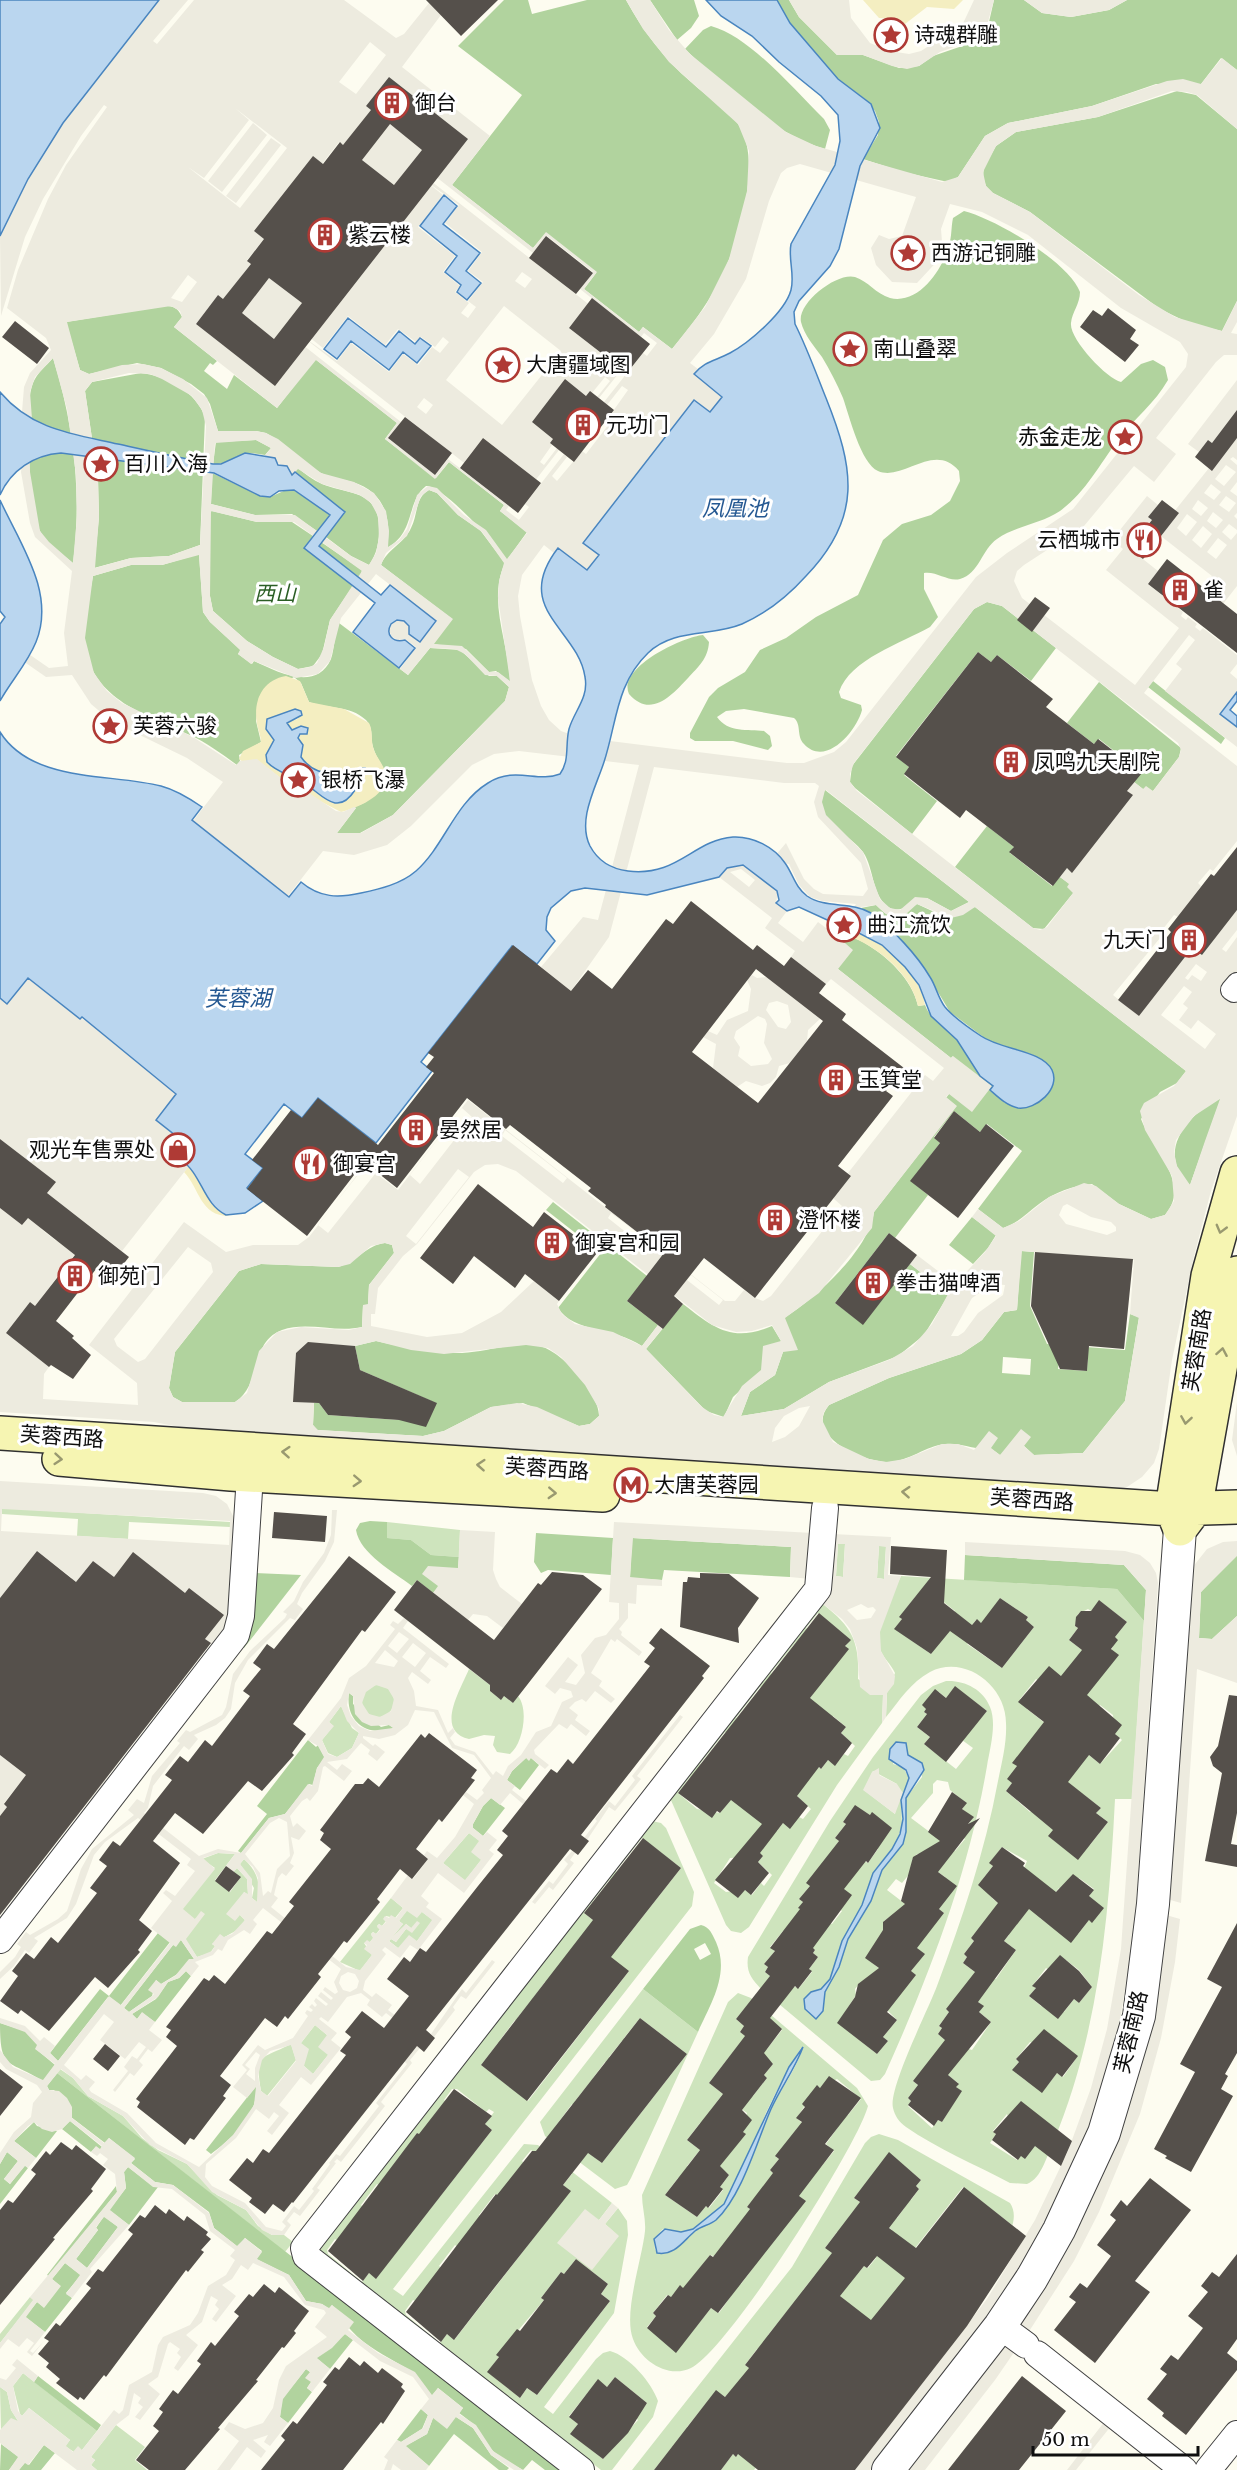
<svg xmlns="http://www.w3.org/2000/svg" width="1237" height="2470" font-family="'Libre Baskerville','Noto Sans SC',serif">
	<rect width="100%" height="100%" fill="#fdfcf0"/>
	<path fill="#cee4bd" fill-rule="evenodd" d="M2,1508l228,14v5l-101,-5 -1,17 -51,-3 1,-17 -76,-5z
		M387,1522l73,8 -1,27 -28,-2 -20,-15 -25,-2z
		M838,1543l7,1 -2,33 -7,-1z
		M879,1546h7l-2,33 -7,-1z
		M901,1576l216,13 27,32 -12,178h-17c-6,117 -16,234 -62,344 -7,14 -11,35 -26,41l-17,-1c-34,-18 -74,-35 -104,-56 -7,-5 -11,-11 -13,-19 -5,-19 35,-98 44,-122 25,-67 48,-135 61,-205 4,-19 9,-39 8,-58 0,-37 -41,-69 -76,-51 -19,10 -31,29 -44,45l1,-24 8,-20c-4,-9 -12,-15 -15,-24 -6,-23 12,-53 21,-73zM927,1589l28,22 -24,43 -36,-25 7,-10 -2,-2 16,-21zM1000,1598l28,19 -2,3 8,7 -32,41 -35,-24 2,-2 -6,-6 13,-16 7,4zM1100,1601l27,21 -12,15 -8,32 -38,-29 9,-12 -3,-2 3,-12 10,-5 3,2zM1049,1667l12,9 -15,48 -19,-15 1,-3 -8,-7 16,-20 4,3zM1100,1705l13,10 2,19 7,6 -22,24 -11,-9 2,-39zM1013,1762l39,27 -22,23 -24,-21 6,-8 5,-17zM1083,1794l18,14 -5,5 12,9 -18,23 -29,-25zM1002,1847l25,14 -20,49 -14,-11 -11,-19 11,-14 -3,-3zM1079,1878l15,11 -5,7v24l-11,14 -23,-5 -15,-11 9,-12 -3,-2 13,-16 2,1zM984,1922l25,13 -5,6 12,9 -20,29 -21,-7 -12,-9 4,-6 -3,-3 10,-13 -3,-3zM1066,1960l13,10 13,17 -13,16 -5,-4 -10,13 -23,-6 -12,-10 7,-8 -3,-3 13,-17 3,2zM976,2000l7,6 -4,6 12,10 -19,28 -22,-7 -12,-9 4,-6 -3,-2 10,-14 -3,-3zM1030,2042l40,14 5,4 -12,17 -6,-4 -10,13 -22,-6 -12,-10 6,-8 -3,-3zM945,2073l13,10 -2,4 5,4 -19,31 -4,-2 -6,8 -24,-22 3,-5 -3,-3 10,-13 -5,-4zM1007,2114l14,42 -4,4 -27,-17 6,-9 -3,-3z
		M819,1601c31,24 41,37 39,78l25,16 -1,28 -45,62 -88,142 -8,6 -10,-2 -5,-6 -56,-127zM818,1613l32,27 -40,52 3,2 -93,119 -23,-4 -19,-16 12,-16 8,6 10,-13 -8,-6 25,-32 8,6 11,-13 -8,-7 24,-31 9,6 10,-13 -8,-7 25,-31 8,6 10,-13 -8,-7zM833,1716l13,11 -5,6 14,13 -7,10 -4,-2 -9,11 -7,-5 -7,9 -10,-8zM797,1796l14,13 -8,10 -4,-2 -16,6 -6,8 -10,-7zM763,1856l-5,6 14,13 -8,11 -3,-3 -9,12 -7,-5 -19,2 -12,-9 16,-25z
		M469,1669l21,16v6l10,8 4,-3 9,7 5,-7c11,13 5,48 -8,58l-13,-2 -4,-7 2,-9 -11,-1 -15,4c-35,-8 -8,-50 0,-70z
		M946,1681c18,-1 37,8 44,26 7,17 0,41 -3,59 -18,106 -58,210 -102,308l-5,6 -9,1 -110,-92c-10,-11 -15,-17 -13,-32l82,-136 43,-64 48,-62 12,-9zM955,1687l32,24 -25,29 11,8 -17,21 -32,-25 6,-7 -13,-10 10,-13 -3,-2 15,-20 7,6zM896,1742l10,1 2,12 12,7 2,15 -16,21 -3,46 -21,26 -11,31 -23,38 -9,28 -14,25 -2,19 -7,7 -10,-9 5,-17 10,-3 9,-10 12,-38 20,-36 11,-32 24,-31 5,-17 -1,-25 8,-22 -6,-11 -10,-3zM873,1771l24,13 -2,30 -31,-24zM937,1780l11,2 2,8 16,13 -4,6 11,9 -13,17 5,4 -10,12 -44,-33 22,-25v-9zM855,1806l15,9 8,34 -10,14 -33,-16 4,-6 -4,-3 11,-14 -3,-2zM917,1854h5l6,11 17,12 -6,32 5,4h-27l-30,-23 9,-11 6,4 9,-11 1,-12zM806,1883l36,28 -10,13 -33,-16 4,-6 -4,-3 11,-13zM891,1916l22,29 11,9 -13,17 -22,5 -23,-18 18,-29v-8zM783,1931l32,19 -2,3 5,4 -9,12 3,3 -13,16 -21,-6 -13,-10 3,-5 -4,-3 11,-13 -5,-4zM860,1983l37,37 -14,17 5,4 -11,13 -39,-31 18,-28 -1,-6z
		M362 1701a16 16 0 1 1 32 0a16 16 0 1 1-32 0Z
		M341,1706l11,22 7,5 -7,15 -15,9 -9,-4 -6,-13 11,-14 -4,-4z
		M652,1821l9,2 5,5 28,64 -2,14 -299,383 10,7 121,-152 14,1 74,58 -13,17 -14,-11 34,27 -14,-12 13,-16 9,13 1,14 -14,78 -70,94 9,7 43,-55 7,-6 7,-2c19,5 42,32 48,50l-5,16 -41,53h-11l-286,-224zM642,1838l39,30 -59,75 -38,-30 26,-34 12,10 6,-8 -12,-10zM629,1971l-101,130 -47,-36 17,-22 14,11 -12,-14 15,-20 15,11 -12,-14 12,-15 14,10 3,-3 -14,-11 12,-16zM452,2089h5l29,23 3,-3 5,3 -9,12 7,6 -116,148 -7,-5 -7,9 -34,-28 -1,-4 8,-11 3,2 26,-33 -3,-3 16,-21 4,3 36,-54 4,3 25,-34 -2,-2zM531,2150l33,23 3,-3 5,4 -9,11 7,6 -115,148 -8,-5 -7,9 -34,-28 -1,-4 8,-11 4,2 26,-33 -4,-3 16,-21 4,3 24,-30 -4,-3 16,-21 4,3 25,-34 -2,-2zM576,2259l32,25 -7,10 9,7 -73,94 -10,-7 -7,10 -32,-26 11,-15 -2,-2 47,-55 -3,-2 20,-26 3,2zM615,2377l32,26 -11,15 2,2 -35,39 -32,-25 7,-10 -9,-8 29,-36 9,7z
		M469,1833l11,8 1,19 -16,21 -22,-18z
		M218,1853l17,1 -20,26 15,12 10,-14 -7,-6 4,-4 10,11 1,16 -4,-3 -4,23 5,5 -6,9 -27,15 3,2 -5,7 -13,4 -12,-18 19,-25 -31,17 22,-52 20,-11 -13,-9z
		M244,1859c14,13 17,25 13,43l-5,-4 2,-10 -14,-24z
		M391,1898l12,10 -8,10 -9,-2v5l-4,5 -3,-2 -2,2 3,3 -4,5 -3,-2 -2,2 3,3 -4,5 -6,1 8,12 -12,16 -20,-9z
		M407,1910l15,2 11,8 -16,21 -19,7 -9,-7 2,-2 5,3 10,-13 5,-1 -5,-4 -11,14 -2,-2 10,-12 -4,-3z
		M643,1989l55,43 -67,146 -4,7 -12,4 -70,-53 -5,-14zM640,2018l47,36 -85,109 -47,-36 17,-23 15,11 -12,-14 16,-20 14,11 -12,-14 12,-16 15,11 3,-5 -14,-11 13,-16 14,11 2,-2 -14,-12z
		M738,1993l13,5 106,90 11,18c-11,42 -141,245 -177,262 -23,11 -50,-7 -58,-29 -10,-26 9,-79 12,-108 1,-12 -3,-24 -3,-36l86,-193zM750,2002l32,28 -15,19 -9,-3 -18,-14 4,-6 -8,-7zM744,2038l29,26 -9,11 3,3 -14,18 -20,6 -24,-19zM801,2048c3,7 -19,41 -25,51 -19,37 -29,89 -59,120 -6,6 -14,6 -20,11 -13,8 -18,18 -34,23l-8,-3 -1,-11 9,-10c8,0 15,4 22,2 49,-12 64,-78 81,-118 10,-22 22,-44 35,-65zM837,2079l24,20 -13,16 -13,-10 3,22 -12,17 8,7 -13,16 -12,-10c-9,33 -18,62 -39,89l-24,-19 4,-18 -3,-2 28,-32 -5,-5 9,-11 -3,-2 26,-34 -5,-5 20,-32 3,2zM722,2095l25,18 -4,19 2,2 -34,24 -24,-18 13,-17 12,10 10,-12 -12,-10zM700,2150l29,25 -9,12 3,3 -14,18 -3,-2 -9,11 -32,-22 13,-17 12,10 9,-12 -12,-10zM710,2255l43,13 -12,16 -13,-9 -9,11 12,10 -12,17 -8,-5 -35,44 -29,-25 9,-11 -3,-3 14,-18 4,2 9,-11 5,4z
		M315,2025l12,10 1,20 -15,19 -9,-8 -3,-23z
		M291,2044l5,16 -29,36 -6,-5c-7,-39 2,-32 30,-47z
		M60,2069l13,9 15,18 35,20 19,22 16,12 29,14 30,31 29,15 12,16 14,9h12l9,7 -8,10 -228,-179z
		M879,2134l19,6 112,63c14,21 -14,51 -26,69l-5,-4 33,-43 -49,-38 -66,84 9,7 -152,192h-33l12,-16 3,2 20,-25 -2,-3 11,-15 -32,-25 -8,9 -9,-6 -29,36 9,8 -15,19 -9,-7 -18,23h-22l160,-203 73,-124 6,-6zM889,2153l32,27 -5,6 3,3 -8,11 -4,-3 -5,7 3,3 -8,11 -4,-3 -5,7 -34,-24 13,-16 8,6 10,-13 -8,-7zM860,2203l32,27 -5,7 3,3 -8,10 -4,-2 -5,7 3,3 -8,10 -4,-2 -5,6 -34,-24 12,-16 8,6 10,-13 -7,-7zM815,2275l32,27 -5,7 3,2 -8,11 -3,-2 -6,7 3,2 -8,11 -3,-3 -5,7 -13,-10 -3,3 13,10 -5,7 3,2 -8,11 -3,-2 -6,6 3,3 -8,11 -3,-2 -6,6 -34,-24 12,-16 9,6 10,-13 -8,-7 25,-31 8,6 10,-13 -8,-7z
		M30,2297l4,3 -34,43v-9z
		M23,2373l74,58 -15,19 -8,2 -9,-6 5,-6 -41,-32 -7,8 -2,-2 -7,-28z
		M0,2387l7,5 4,18 7,11 -17,10z
		M116,2425l29,22 -10,13 12,10h-50l-6,-5 4,-5 -4,-3z"/>
	<path fill="#b1d39e" fill-rule="evenodd" d="M504,0h24l4,14 55,-14h39c17,31 38,59 65,82 15,14 35,26 47,42 26,37 0,121 -19,158 -13,24 -29,46 -47,67l-29,-22 -4,5 -55,-43 12,-16 -50,-40 -13,15 -81,-63 70,-90 -64,-49z
		M650,0h44l5,16 -8,12 -14,12z
		M777,0h12l10,17 38,38h26l36,13 20,-2 14,-10 38,-13 12,-8 6,-13 5,-22h30l18,13 29,4 38,-7 18,-10h110v70l-16,-12 -20,26h-45l-64,22 -84,17 -23,13 -27,41 -10,5 -45,-10 -40,-13 15,-24 1,-13 -4,-11 -10,-12 -27,-20 -48,-56z
		M711,26c40,11 83,64 113,93l6,11 -5,19c-54,-16 -100,-62 -140,-100l18,-19z
		M1177,91l19,4 41,34v172l-15,30 -31,-7 -31,-15 -130,-97 -37,-19 -7,-7 -3,-9 1,-10 12,-21 20,-14 82,-15z
		M964,211c31,8 104,50 116,81 0,12 -8,20 -9,31 -2,16 36,56 50,59l20,-18 12,-4 12,7 3,13c-13,23 -34,39 -50,60 -19,25 -32,52 -58,71 -19,13 -45,15 -63,28 -15,10 -18,35 -37,40 -12,3 -23,-8 -36,-6v16l14,28 -8,10c-28,16 -80,32 -91,65l2,6 20,7 1,5c-5,20 -36,58 -58,34 -8,-8 -2,-19 -10,-26l-50,-9 -18,2 -9,6c11,16 31,12 47,14l6,5 2,10 -4,4 -35,-9h-38l-5,-3v-5l19,-36 9,-9 27,-16 15,-22 26,-12 30,-21 42,-22 25,-55 19,-16 29,-9 19,-14 10,-20 -1,-10c-25,-30 -56,11 -81,0 -17,-7 -29,-56 -35,-73 -6,-14 -13,-28 -21,-41 -7,-10 -18,-22 -21,-35 -4,-19 36,-50 54,-45 13,4 21,17 35,21 29,7 53,-29 59,-53 3,-9 2,-18 4,-27z
		M164,306c10,0 14,2 18,11l-8,10 43,34 -4,4 -3,-2 -6,8 23,18 7,-14 43,33 38,-49 82,64 -12,16 51,39 13,-16 55,43 -4,6 27,21 -20,28c-13,-17 -63,-74 -81,-74 -20,15 -10,46 -39,62 5,-30 -3,-57 -35,-66 -10,-3 -21,-4 -31,-9 -19,-10 -34,-28 -55,-40l-10,-2h-38l-8,-27 -6,-10 -13,-10 -30,-16 -24,-5 -48,11 -9,-4 -14,-48z
		M53,358c21,67 29,135 20,205 -11,-9 -27,-19 -33,-32 -11,-25 -17,-123 -7,-148 4,-10 13,-17 20,-25z
		M141,373c26,3 55,19 64,44l-5,128 -31,11 -38,2 -37,10 5,-51 -1,-38 -13,-88 7,-9z
		M256,440l15,8 -6,7c-30,-7 -34,11 -52,9l3,-22z
		M298,468c7,6 15,12 24,16 26,11 57,5 57,45 0,13 -2,25 -10,36l-18,-9 -25,-19 19,-25 -50,-40z
		M212,473l48,23 10,1 16,-7 9,1 35,24 -13,16 -25,-17 -37,1 -44,-11z
		M429,490l8,3 21,22 22,15 25,33c-18,38 4,80 5,119l-14,-11 -7,1 -23,-23 -33,-5 19,-25 -71,-54c6,-16 23,-21 30,-37 7,-13 4,-31 18,-38z
		M212,511l45,11 32,-2 24,16 -9,12 49,38 -23,34 -8,34 -9,12 -15,3 -25,-12 -26,-16 -34,-30 -3,-15v-84z
		M321,542l41,28 -2,8 -41,-32z
		M199,554l4,58 7,10 31,28 -3,4 14,10 2,-3c22,10 62,32 77,-2 4,-12 3,-25 8,-36l69,52 22,-27 30,2 29,26h8l12,11 -4,14 -112,114 -33,18h-23l19,-25 -2,-1c10,-3 13,-6 20,-12 24,-19 5,-27 -1,-48 -3,-10 1,-19 -7,-27 -16,-15 -39,-11 -57,-18l-8,-19 -7,-6 -35,20 -3,24 5,21 -22,13 1,6 -3,4c-15,-11 -30,-22 -47,-30 -43,-20 -98,-35 -105,-90 -2,-23 4,-46 8,-69l38,-11h31z
		M987,602l15,4 54,42 -25,33 -34,-26 -6,7 -13,-10 -82,104 13,11 -5,8 33,26 -25,33 -57,-46 -5,-6 2,-16 122,-157z
		M703,635l6,7c-1,17 -11,25 -21,36 -16,17 -37,41 -59,16 -12,-26 53,-57 74,-59z
		M1153,681l72,57 -4,6 -73,-57z
		M1099,682l82,66 -2,9 -26,34 -10,-2 -9,-7 7,-10 -42,-33 -5,5 -27,-21z
		M825,790l144,112 -18,9 -24,-13c-9,4 -26,14 -35,11 -21,-10 -17,-40 -29,-57 -13,-18 -54,-34 -38,-62z
		M987,826l27,21 -4,6 42,33 8,-9 10,7 4,8 -30,37 -11,-1 -78,-61z
		M917,904l26,12 32,-9 211,164 -9,12 -17,9 -19,27c11,29 51,65 24,96l-14,4 -32,-15 -27,-20c-20,2 -37,8 -53,20 -12,9 -22,20 -36,24l-25,-19 44,-58 -35,-27 -7,8 -26,-21 -20,26 6,6 -29,38 17,14 -33,43 -6,-5 -54,70 28,21 47,-60 39,30 -25,41 -26,21 -69,26 -45,27 -43,7 9,-24 25,-17 8,-23 1,-34c32,-20 85,-68 90,-106l82,-106 -10,-8 3,-4 4,-38 -2,2 -113,-89v-31l4,-6c6,5 14,6 21,10 24,14 49,37 55,64l7,-1c6,16 21,23 32,35 14,16 20,33 36,46l-3,4 15,13 25,-49 -40,-12 -40,-30 -29,-48 -38,-41 -22,-15 15,-3c20,20 22,12 41,-1z
		M1221,1098l-31,87c-35,-32 -3,-71 31,-87z
		M553,1202l94,74 -20,25 31,24 -16,21c-28,-19 -68,-13 -84,-38l43,-55 -55,-43z
		M972,1217l24,18 -8,13 -15,16 -24,-19z
		M385,1243l7,2 2,8 -25,32 -1,20h-5l-1,22c-26,6 -55,-6 -80,3 -33,12 -20,56 -47,72h-53l-9,-5 -4,-9 6,-36 64,-81 22,-7 77,3c19,-5 28,-22 47,-24z
		M1021,1251l13,1 -4,54 17,38 78,6 5,-36 9,3 -14,84 -42,52 -49,2 -10,-9 -24,9 -10,-7c-19,2 -29,-6 -45,-4 -19,2 -36,17 -56,18 -25,1 -86,-26 -60,-57l60,-27 72,-24 21,-14 22,-28 13,-2zM1060,1353l28,2 -1,16 -29,-2zM1003,1357l28,2 -1,16 -28,-2z
		M683,1304c31,24 49,39 89,22l9,15 -19,29 -29,27 -9,20 -18,-6 -60,-62z
		M376,1341c29,6 56,13 86,12 26,-1 52,-12 77,-7 22,4 61,48 60,70l-9,8 -11,2 -56,-23 -32,4 -47,24 -21,5 -106,-6 -4,-5 1,-22h5l9,12 71,5 37,-17 -76,-33 -5,-24z
		M370,1521l17,1v16l24,2 20,15 28,2 -1,11 -25,25 -16,-13 -5,6c-18,-14 -52,-32 -56,-56l4,-7z
		M536,1533l77,5 -2,37 -63,-5 -7,3 -7,-11z
		M632,1538l159,9 -1,30 -126,-7 -2,10 -32,-2z
		M965,1555l159,10 22,25 -2,31 -27,-32 -153,-9z
		M1235,1556h2v60l-25,23 -13,-1 2,-46z
		M255,1573l46,2 -57,73 -2,-2z
		M349,1693l4,3v8l28,23 8,-2 5,3c-27,10 -49,-7 -45,-35z
		M308,1740l8,7 2,-2 7,13 -8,10 -4,17 -4,-1 -24,30 -16,4 -28,35 -3,-2 29,-37 -10,-8z
		M526,1758h5l8,7 -19,25 -13,-10 5,-9z
		M491,1798l14,10 -22,28 -10,-8v-4l10,-18z
		M701,1925c9,2 11,9 15,17 14,32 -5,61 -18,90l-55,-43 47,-60zM705,1943l6,11 -11,6 -6,-11z
		M158,1933l12,9 -50,64 -12,-9 -50,64 -8,-8 50,-64 9,7z
		M181,1940l13,19 -15,14 -18,11 -5,-4 -4,16 -23,16 -5,-4 49,-63z
		M186,1971l5,5 -36,46 -13,-9 -5,6 -5,-5 24,-15 12,-17 11,-4z
		M0,2023l25,8 13,14 -2,4 19,16 -12,16c-35,-22 -43,-10 -43,-58z
		M57,2073l508,397h-20l-13,-10 -9,10c-11,-6 -24,-12 -32,-21 -15,-17 -10,-21 -32,-36l4,-5 -25,-20 -6,8c-8,-9 -16,-22 -26,-28 -36,-21 -50,-26 -74,-63l-3,4 -7,-5 -16,-3 -17,-26 -33,-16 6,-8 -17,-13 -7,9 -24,-19 -5,-16 -36,-27 -18,-3 -24,-19 4,-4 -26,-21 -4,5 -34,-26 1,-5 -18,-22h-5l-2,-4z
		M256,2086c3,29 -24,52 -45,68l-5,-4z
		M70,2121l32,26 -2,3 -4,-3 -5,5 -29,-23z
		M34,2122l3,4 20,5 -21,27 -22,-17z
		M7,2152l11,9 -14,18 6,5 15,-19 3,3 -28,36v-40z
		M128,2167l25,19 5,1 -29,38 -20,-15 17,-22 -2,-16z
		M116,2186l1,6 -68,84 -2,-1z
		M104,2216l14,11 -31,41 -11,-9 22,-29 -2,-2z
		M65,2263l16,12 -15,18 6,5 -27,34 -20,-15 12,-15 7,5 16,-21 -8,-7z
		M345,2334l8,6 -23,29 -14,-11z
		M306,2369l4,3 1,10 -4,6 5,4 -24,31 -8,-6 2,-18z
		M38,2376l63,49 -4,6 -63,-49z
		M421,2409l7,6 -6,14 -21,13 -4,-2z
		M456,2417l17,11 18,27 18,13 -2,2h-8l-45,-36 -25,32 -24,-20 22,-12 6,-16z
		M1,2444l18,13 -10,13h-9z
		M44,2445l11,8 -14,17h-22l6,-8 4,3z"/>
	<path fill="#f4eec1" fill-rule="evenodd" d="M863,0h100l-9,9 -27,-2 -22,17 -9,-5 -17,-1z
		M286,676l14,5 9,21 35,7 25,14c4,8 2,16 4,24 2,9 10,16 12,25 6,23 -28,36 -44,40l-25,-13 -10,-8 -15,-5 -34,-26 -14,2 -4,-3 4,-8 18,-9c0,-6 -3,-12 -4,-18 -4,-23 5,-44 29,-48zM295,709l3,10 -10,2 -1,2 5,7h16l-1,4h-6l-3,5 4,4c0,5 -3,9 -1,14 10,24 41,17 59,11l4,6 -13,21 -20,7 -25,-18 -35,-18 3,-26 -5,-6 14,-18z
		M851,929c32,11 68,41 74,76l-7,1c-7,-33 -41,-60 -72,-71z
		M189,1166l24,39 16,11c-29,0 -29,-27 -45,-44z"/>
	<path fill="#edebdf" fill-rule="evenodd" d="M159,0h29l-35,41 4,3 37,-44h150l52,38 8,-4 25,-31 12,12 -39,52 88,69 -38,49 81,63 13,-16 51,40 -13,17 55,43 4,-5 29,22 33,-42 24,-48 18,-68 2,-40 -11,-27 -69,-62 -26,-33 -17,-29h24l19,30 21,24 96,78 30,14 126,36 16,-5 27,-41 23,-13 84,-17 75,-25 16,-2 18,5 21,-26 15,12v59l-40,-34 -10,-3 -15,-1 -74,26 -82,15 -20,14 -13,26 3,14 7,7 37,19 109,83 36,22 47,14 15,-30v21l-6,11 6,1v21h-13l-8,7 -60,76 20,16 -22,28 -20,-16 -50,60 -60,39 -7,6 -3,10 8,17 113,87 44,-57 -73,-58 17,-21 -11,-9 35,-44 11,9 -10,12 4,3 -23,28 29,23 -10,13 35,28 -2,4 5,4 2,-3 9,7 -2,3 5,4 3,-3 34,27v9l-7,9 7,6v13l-17,22 17,13v20l-72,-56 17,-22 -6,-5 19,-24 -6,-5 -45,58 93,73v75l-24,30 -3,-2 -12,14 3,3 -23,31 -4,-2 -11,14 2,3 -52,63 26,21 53,-68 10,7 35,-45v20l-15,19 4,3 11,-15v179l-26,75 -17,65 -22,104 -13,89 -5,14 -12,14 -15,10 -15,4 -898,-57 -60,-12 -154,-10v-204l22,17 9,-11 14,10 -4,5 14,11 23,10 -43,56 -5,-4 -24,31 43,34 -5,7 -1,25 95,6 -1,-22 -48,-38 95,-123 42,30 27,-7h45l11,-8 56,-72 33,25 70,-90 257,201h10l9,-11 11,8 8,3 8,-5 71,-90 -9,-8 18,-22 -3,-3 77,-98 8,6 11,-13 -113,-89 -5,5 -35,-27 4,-6 -30,-23 7,-10 -53,-41 8,-9 16,-3 15,11 28,-33 18,36 10,10 9,5 40,2 5,-7 -7,-26 -43,-46 -4,-15 5,-16 -4,-3h-31l-130,-16 -45,170 -38,54 -30,-24 42,-50 15,3 41,-155 -120,-14 -25,3 -22,11 -61,61 -24,19 -33,10 -31,-4 -35,45 -34,-27 -137,176 60,49 14,53 -7,15 5,4 -67,85 -75,-58 8,-11 -55,-43v-141l7,5 20,-25 53,40 10,5 137,-175 -34,-27 30,-39 -36,-24 -76,-37 -20,-17 -19,-29 -26,2 -46,-32v-11l49,34 19,-2 -4,-33 8,-62 -37,-34 -5,-14 -9,-51 5,-49v-9l-4,-2 2,-25 6,-14 21,-23 -5,-12 -39,-30 11,-38 30,-71 18,-34 41,-58 -3,-2 -23,31 -38,63 -18,38 -24,79 -1,-80 28,-57 35,-56zM370,42l16,13 -30,39 -17,-12zM389,77l28,23 -22,28 -12,-9 -21,41 32,25 33,-32 -1,16 107,84 14,-17 46,36 -13,17 61,48 3,-4 13,10 -10,13 -4,-3 -39,49 3,3 15,-19 6,4 -22,31 3,3 -23,30 -4,-3 -25,30 -5,-5 15,-19 -3,-3 -39,50 4,3 -10,13 -13,-10 3,-4 -61,-47 -13,16 -46,-36 12,-17 -107,-84 -47,25 22,-28 10,7 23,-39 -33,-25 -8,10 -6,-5 -20,25 -11,38 -28,-22 22,-29 12,9 20,-25 -7,-5 8,-10 -4,-4 17,-21 75,-97 4,3 35,-30 -12,-9zM235,108l52,40 -47,60 -52,-41 16,11 45,-58zM800,164l116,33 -14,39 -13,3 -10,-4 -8,13 5,17 16,17 25,1 26,-28 -2,-26 9,-25 32,8 46,23 93,73 59,34 8,12 -2,13 -113,142 -66,44 -31,24 -130,165 -12,10 -30,11h-17l-209,-26 -17,-6 -12,-11 -8,-14 -9,-26 -12,-64 -2,-20 4,-21 22,-30 10,8 4,-4 29,22 12,-16 -16,-12 112,-143 15,12 13,-15 -29,-23 4,-5 -8,-6 24,-29 32,-55 23,-78 12,-28 6,-5zM188,275l9,7 -15,20 -11,-4zM171,306l9,5 2,6 -8,10 103,81 39,-48 81,63 -12,16 50,40 14,-17 55,43 -4,6 27,22 -20,26 -21,-29 -22,-15 -27,-27 -9,-2 -11,9 -10,34 -8,11 -11,7 1,-16 -3,-20 -12,-18 -20,-11 -33,-9 -43,-34 -12,-6 -10,-2h-38l-11,-33 -24,-19 -22,-11 -18,-4 -21,1 -33,9 -9,-4 -13,-48zM53,358l14,51 9,66 1,41 -4,47 -24,-21 -9,-11 -10,-59 -1,-55 3,2 -2,-27 5,-15zM129,373l21,1 12,5 30,17 10,14 4,16 -6,119 -31,11 -38,2 -36,10 4,-51 -1,-38 -13,-88 7,-9zM256,440l15,8 -7,9 21,9 7,9 6,-6 24,15 38,11 11,8 7,13 1,21 -3,16 -7,12 -18,-9 -56,-41h-40l-44,-11 4,-61zM429,490l8,3 21,22 24,17 22,31 -5,18 -1,17 12,83 -12,-9h-9l-27,-26 -28,-2 19,-25 -72,-54 5,-12 21,-17 14,-40zM211,511l46,11h37l68,49 -32,49 -6,27 -7,16 -7,4 -12,2 -25,-12 -26,-16 -34,-30 -3,-15zM199,555l4,57 7,10 30,28 -2,4 13,10 3,-3 42,17 22,-4 12,-13 11,-43 35,-44 61,47 -17,21 -11,-8v-8l-5,-4 -7,-2 -6,4 -2,7 3,6 6,3 7,-1 11,8 -16,22 8,6 22,-27 25,1 10,5 20,21 12,1 12,11 -4,14 -112,114 -32,18h-24l19,-25 -2,-1 -11,5 -7,-1 -30,-20 -15,-5 -34,-27 -17,2 -4,4 -43,-28 -71,-34 -15,-12 -13,-18 -9,-35 8,-62 38,-11h31zM987,602l15,4 176,137 3,7 -2,7 -26,34 -7,-5 -3,3 -9,-7 -7,9 6,4 -61,77 -5,-4 -7,9 9,7 -2,3 6,6 -26,34 -7,3 -7,-2 -176,-137 -7,-9v-8l4,-11 120,-154zM825,790h1l143,112 -18,9 -24,-13 -12,-1 -15,13 -10,-2 -10,-9 -17,-47 -37,-37 -4,-13zM783,863l6,1 10,21 11,12 12,4 34,3 -9,13 -4,-2 -9,11 3,3 -3,5 -16,-12 -15,20 -25,-19 9,-12 -11,-8zM741,869l14,11 -6,7 -19,-15zM917,904l34,14 12,-3 12,-8 211,164 -12,15 -30,17 -4,8 5,19 27,46 2,25 -9,14 -14,4 -32,-15 -23,-18 -12,-3 -35,14 -30,24 -16,7 -25,-19 -6,8 24,19 -11,16 -30,32 -38,-29 -7,9 38,30 -16,30 -19,22 -24,14 -60,22 -45,27 -43,7 9,-24 25,-17 8,-23 15,-2 -13,-32 34,-25 53,-65 2,-16 83,-106 -11,-9 3,-3 23,18 20,-26 -39,-30 -2,2 -113,-89 15,-19 -15,-13 3,-4 4,2 9,-11 -3,-3 10,-14 15,-2 10,9 11,4 8,-3zM1196,964l11,8 -6,9 -9,-6 -4,5 -3,-2zM1184,986l8,6 -9,12 5,4 -9,12 12,9 7,-9 18,14 -11,15 -44,-34zM1220,1099l-15,42 -15,44 -13,-19 -3,-14 2,-12 18,-24zM462,1108l10,9 -52,67 -10,-9zM505,1130l62,48 -4,5 -61,-47zM178,1140l10,8 -11,13 -9,-7zM498,1164l18,7 196,154 24,7 16,-1 20,-6 9,16 -18,5 -2,24 -19,16 -19,31 -9,-2 -12,-8 -56,-58 16,-20 -4,-4 -16,21 -29,-14 -38,-8 -13,-10 -5,-10 2,-3 -25,-20 -33,31 -39,21 -35,4 -56,-11v-12h4l3,-26 25,-32 14,-12 57,-72 11,-7zM365,1166l10,8 -47,59 -10,-8zM458,1169l11,8 -53,67 -10,-8zM1067,1204l24,13 20,5 5,5v4l-9,4 -41,-11 -7,-9 4,-9zM611,1213l40,30 -4,6 -39,-31zM385,1243l7,2 2,8 -25,32 -1,19 -5,1 -1,22 -13,3 -48,-3 -24,5 -18,19 -12,42 -12,9h-53l-9,-5 -4,-9 6,-36 64,-81 22,-7 77,3 12,-3 21,-18zM188,1247l23,16 2,9 -68,87 -7,3 -21,-16 -3,-7zM1022,1251l112,9 -4,54 9,4 -14,83 -42,52 -49,2 -10,-9 7,-9 -10,-8 -21,26 -9,-7 7,-10 -9,-7 -15,19 -16,-6h-16l-37,15 -19,3 -17,-3 -36,-17 -11,-22 2,-8 5,-7 60,-27 72,-24 21,-14 22,-28 13,-2zM691,1275l32,25 -4,5 -32,-25zM993,1284l12,1 -2,10 -25,18 -14,19 -6,4h-7l21,-38zM376,1341l35,9 33,4 82,-9 22,3 13,9 24,28 14,24v7l-9,8 -11,2 -42,-19 -20,-4 -26,4 -47,24 -21,5 -105,-6 -5,-5 1,-22 -20,-1 14,-59 47,3zM810,1406l-11,20 -14,11 -13,5 3,-14 9,-12 15,-8z
		M789,0h60l2,18 19,25 20,8 19,3 12,-3 17,-11 21,-8 15,-32h20l-8,29 -9,10 -37,13 -21,14 -12,3 -15,-3 -29,-11h-26l-38,-38z
		M1024,0h103l-18,10 -38,7 -29,-4z
		M253,123l14,12 -45,57 -14,-11z
		M271,138l10,7 -45,58 -10,-7z
		M422,174l215,168 1,7 -39,49 -2,-1 13,-16 -5,-4 -13,16 -6,3 -21,-16 -33,42 21,17 -3,4 2,2 -12,17 4,3 13,-17 2,2 -39,50 -7,1 -215,-168 39,28 14,-18 38,29 14,-18 15,11 14,-18 8,6 9,-11 -6,-5 -8,10 -14,-10 -5,5 -18,-13 -13,16 -37,-29 -25,32 -19,-15zM423,179l36,26 -14,18 37,29 -14,19 15,11 -15,19 8,6 -8,11 -7,-5 8,-10 -14,-11 5,-6 -17,-14 12,-16 -37,-29 25,-32zM522,272l10,7 -7,9 -10,-7zM504,306l57,45 -59,74 -56,-45zM587,306l45,35 -18,22 -45,-35zM424,398l9,7 -7,9 -9,-7zM483,438l27,58 -45,-35z
		M1237,380v36l-3,-2 -22,29 -4,-3 -9,12 -11,-8z
		M1237,433v27l-4,-3 -3,2 7,6v17l-7,9 7,5v17l-3,3 3,3v11l-8,-6 -7,8 9,8 6,-7v53l-14,18 -20,-17 9,-11 -55,-43zM1226,465l10,7 -12,14 -9,-7zM1211,484l10,8 -7,8 -10,-7zM1226,496l10,7 -7,9 -10,-7zM1198,500l10,8 -7,8 -9,-7zM1213,512l10,8 -7,8 -9,-7zM1187,514l10,8 -11,14 -9,-8zM1203,526l9,8 -11,14 -9,-8zM1218,538l9,7 -11,14 -9,-7z
		M752,975l5,3 10,-1 54,41 -13,12 -1,11 -17,22 -11,3 -3,11 -6,6 -8,3 -16,-5 -9,6 -24,-19 3,-24 -13,-7 5,-6 9,4 10,-15 21,-9 3,-22 -4,-9zM777,1001l11,4 3,17 -5,7 -8,-2 -12,-17 3,-7zM758,1016l7,3 2,5 -3,19 8,16 -4,5 -17,2 -13,-10 2,-9 -6,-9 2,-7z
		M1237,1402v54l-5,-16z
		M0,1481l203,12 13,3 11,8 6,12 2,13 -5,85 -6,19 -224,288 92,-120 -8,-7 2,-3 -41,-32 -3,4 -4,-3 -34,43 3,4 -7,9v-61l7,5 25,-28 4,2 4,-6 6,4 22,-29 -5,-4 6,-7 -7,-5 2,-3 -64,-51v-31l75,59 3,-3 10,7 5,-5 6,4 69,-84 -35,-27 -19,24 -21,-16 -19,24 -5,-3 3,-4 -35,-27 -37,47zM2,1509l228,12 -1,24 -228,-14zM189,1588l35,27 -19,24 9,7 -107,135 -39,-30 25,-33 -3,-3 51,-65 4,2 25,-32 -4,-3z
		M332,1510h5l-3,32 -9,19 -23,32 -5,11 6,5 -8,11 -5,-2 -42,42 -13,23 -4,26 -6,9 -9,7 -22,10 4,4 -9,11 -5,-4 -31,40 -5,22 -4,5 55,43 19,-7 23,4 28,-35 16,-4 23,-30 4,2 5,-18 7,-11 -6,-11 -10,-6 33,-42 8,-20 17,-12 29,-37 -5,-4 3,-4 5,3 6,-6 4,3 -5,7 46,36 -3,4 -16,-11 -10,14 11,9 -3,4 -16,-12 -4,6 6,13 2,15 22,4 10,23 5,-5 2,4 -5,6 5,7 20,7 18,23 3,-4 7,5 5,-10 13,-11 15,-23 15,-6 11,-24 11,-5 -2,-6 -11,-3 -5,6 -10,-8 23,-29 10,8 -13,17 11,3 9,-12 -4,-18 14,-17 11,-3 13,-16v-16l-10,-1 5,-80 199,11 -3,46 -20,-2 1,-30 -158,-9 -3,39 32,3v6l-25,-1 -1,19 -8,-1v15l-9,11 3,3 -1,3 21,17 -3,4 -22,-17 -2,3 -4,-3 -20,34 11,8 -3,5 16,13 -4,4 -16,-12 -9,11 -4,-3 -7,3 -6,6 9,7 -3,5 15,11 -4,5 -15,-12 -4,5 -8,-5 -25,26 1,4 14,11 -4,4 -14,-11 -2,3 -3,-3 -14,13 -5,9 8,6 -3,4 14,11 4,-5 -10,12 3,-4 -13,-11 -10,12 -9,-7 -8,8 -10,18v4l10,8 4,-4 10,8 -8,10 5,4 -30,39 -26,-20 -17,23 8,7 -3,4 16,12 -24,31 -8,-5 -10,13 -15,-11 -3,3 4,4 -21,27 -2,9 9,7 4,-4 16,12 -4,5 29,22 -2,3 -29,-22 -4,4 -15,-12 3,-5 -9,-7 -14,4 -19,25 -7,-5 -2,2 18,14 -6,7 10,8 -30,37 -10,-8 -22,28 10,8 -17,22 -5,-4 12,-15 -5,-4 -5,7 -13,-10 -20,29 -30,26 -1,13 7,9 33,17 21,24 16,4 4,-5 -4,-4 12,-16 5,4 15,-19 -2,-2 18,-25 -1,-1 7,-9 4,2 39,-50 -3,-3 31,-39 -3,-3 13,-15 3,2 -10,12 2,3 -31,39 4,4 -44,56 -4,-3 -3,3 2,1 -19,25 3,2 -20,26 -6,-4 -7,9 4,4 -7,10h-12l-10,-5 -16,-20 -34,-18 -25,-28 -37,-19 -27,-29 -35,-20 -15,-18 -12,-9 -14,17 2,4 10,1 8,7 5,9v11l32,25 5,-5 26,20 -4,5 24,19 18,3 36,28 5,15 23,18 8,-8 17,14 -5,7 32,16 17,26 16,3 7,4 3,-3 22,17 -6,8 30,23 37,19 17,23 6,-7 25,20 -4,6 17,11 17,26 30,19h-9l-23,-15 -18,-27 -17,-11 -9,12 -14,-11 -6,16 -21,12 23,20 -3,4h-25l-8,-6 -2,6h-7l4,-10 -4,-3 13,-17 4,2 22,-14 5,-13 -7,-6 8,-10 -16,-22 -33,-16 -35,-27 -13,14 -15,10 13,11 -18,23 -5,-4 4,-6 -6,-4 5,-6 -4,-3 -23,30 -3,18 8,6 -18,23 -6,-4 4,-7 -15,5 13,11 -5,7 -14,-11 -17,23h-13l22,-29 -15,-12 5,-7 16,7 18,-6 10,-15 6,-28 7,-14 41,-29 -12,-10 11,-14 -2,-3 -19,-5 -21,-28 -31,-14 -5,7 -7,-5 -9,14 -10,6 14,11 -20,26 -4,-3 7,-10 -4,-4 3,-5 -7,-4 -9,26 -16,13 12,10 -20,26 -4,-3 7,-11 -4,-4 3,-4 -10,-7 -2,2 -10,33 -10,7 12,10 -20,26 -5,-3 8,-10 -5,-4 3,-5 -7,-5 -5,22 -13,10 -25,32 4,3 -4,5 6,5h-20l-33,-25 -16,20 -3,-2 -6,7h-10l9,-13 -18,-14v-13l11,-12 7,3 -7,-11 -4,-18 -7,-5v-9l6,2 10,-12 -4,-3 5,-6 21,17 -4,6 -11,-9 -10,13 5,25 4,5 7,-8 41,32 -4,6 7,6 5,-6 4,4 32,-40 5,4 4,-4 6,-25 23,-13 6,-27 5,-8 27,-12 8,-12 10,-27 18,-11 9,-15 -5,-4 5,-6 -25,-19 -5,-16 -33,-26 -19,-2 -25,-20 -4,5 2,16 -16,22 19,15 -39,44 2,3 -20,26 -6,-4 14,-19 -15,-12 -13,16 9,7 -17,22 -7,-6 -11,15 19,15 -15,19 3,2 11,-12 -12,15 -5,-4 7,-9 -7,-5 -8,9 -11,-8 -8,10v-6l33,-43 -3,-3 87,-105 -2,-18 -12,-9 5,-6 -8,-6 -3,3 -6,-4 5,-6 4,3 2,-3 -32,-25 -8,8 -10,3 -10,-3 -8,-7 -6,4 -14,15 22,17 -8,10 -3,-2 -15,18 -6,-5 14,-18 -11,-9 -7,12v-11l14,-21 17,-15 2,-14 9,-11 -5,-7 -31,-16 -6,-7v-12l13,17 30,13 12,-16 -20,-15 2,-4 -12,-13 -25,-9v-5l25,8 15,15 4,-4 11,9 -5,7 8,8 51,-65 12,9 49,-62 -19,-15 21,-27 -9,-8 3,-3 9,6 20,-25 -8,-6 4,-6 -53,-41 -33,24 -11,13 -18,49 -9,14 -33,20 4,3 -9,12 -4,-3 -11,16 -14,13v-7l15,-15 6,-10 -4,-3 9,-12 4,3 28,-16 9,-8 14,-42 11,-20 42,-34 -6,-5 9,-11 7,4 8,-27 28,-33 -3,-2 9,-11 4,2 32,-17 4,-8 7,-33 17,-23 35,-33 2,-4 -4,-2 11,-11 9,-19 21,-29 7,-18zM399,1632l10,7 -12,14 -9,-7zM413,1643l13,10 -11,14 -13,-10zM385,1650l13,11 -4,6 -19,-4zM376,1685l12,4 6,10 -3,12 -11,6 -11,-3 -7,-11 4,-11zM349,1693l4,3 2,18 7,8 9,4 18,-1 4,3 -23,3 -11,-5 -8,-10 -4,-11zM341,1706l6,15 12,12 -7,15 -15,9 -9,-3 -6,-14 12,-14 -5,-4zM415,1710l19,2 18,36 22,7 17,23 -9,12 2,3 -7,7 -11,-8 -3,3 11,9 -19,33 -18,21 -10,-7 -3,4 4,4 -15,20 -5,-4 -17,23 12,10 -7,10 -5,-3 -2,3 -4,-2 -2,3 3,3 -4,4 -3,-2 -2,3 3,3 -4,4 -3,-2 -2,3 2,3 -3,4 -3,-2 -3,3 3,2 -3,4 8,6 -12,15 -14,-3 -75,-60 7,-9 -4,-3 4,-17 4,-5 4,3 8,-10 -4,-3 4,-10 -3,-16 8,3 7,-9 -9,-8 -4,4 -3,-11 12,-15 5,-3 3,3 8,-10 5,-24 2,-1 19,15 8,-10 -10,-7 -5,6 -10,-8 20,-3 14,-16 9,7 -2,4 9,7 8,-9 -10,-8 -2,2 -10,-8v-2l16,3 16,-4 13,-10zM279,1818l8,4 3,34 -13,13 -6,24 -3,-2 -5,5 -3,-23 -15,-19 25,-31zM469,1833l10,8 -8,11 10,8 -16,20 -22,-17zM218,1853l17,1 -9,12 7,6 4,-4 10,11 1,15 -4,-2 -18,22 9,7 5,-6 5,5 -13,14 -8,3 -4,-3 -8,10 3,2 -3,5 -15,6 -11,-18 19,-25 -4,-3 -6,8 -12,-10 32,-40 -12,-11zM244,1859l9,8 5,11 -1,24 -5,-4v-19l-12,-15zM263,1908l78,61 -7,13 4,10 -3,2 -10,-7 -2,3 10,8 -2,2 -10,-8 -3,4 10,8 -2,2 -10,-8 -2,3 3,4 -2,2 -3,-3 -3,3 4,3 -2,2 -4,-2 -2,3 3,3 -15,22 -28,12 -7,-5 -16,20 5,5 -14,17 14,11 9,-11 -2,18 -21,30 -34,32 -43,-24 -29,-30 -36,-21 -2,-3 6,-7 -9,-7 -5,5 -17,-15 40,-51 10,8 -14,18 25,19 14,-17 7,5 -9,12 -5,-3 -8,11 4,4 -15,19 2,2 15,-19 4,3 9,-11 -4,-4 9,-12 4,3 10,-12 -13,-10 6,-8 -13,-10 -5,7 -5,-5 26,-17 10,-15 11,-4 7,-7 5,5 8,-10 -4,-4 18,-7 5,-6 4,2 6,-11 16,-10 6,4 7,-10 -4,-4zM407,1911l10,7 5,-6 10,8 -15,21 -8,-6 -11,13 -9,-7 2,-2 5,3 10,-13 6,4 8,-10 -3,-2 -6,7 -5,-4 -13,12 10,-12 -4,-3zM181,1940l13,19h-5l-14,17 -14,8 -5,-4 -8,10 6,4 -2,2 -23,16 -5,-4 49,-63 3,2zM348,1972l7,2 4,7 -2,7 -7,4 -7,-2 -4,-7 2,-7zM315,2025l12,10 -9,12 10,8 -15,19 -9,-8 5,-17 -8,-6zM291,2045l5,16 -28,35 -7,-5 -3,-15 4,-16 8,-9zM256,2052l4,3 -5,13v13l-9,-7 4,-5 -5,-4zM104,2217l14,10 -31,41 -11,-9 22,-29 -2,-3z
		M460,1530l35,2 -2,38 3,9 4,8 22,17 -19,24 -16,-12 -14,-2 -5,6 -35,-27 5,-7 -16,-12 6,-8 30,2z
		M833,1534l58,3 -3,38 13,1 -21,56 1,19 14,25 -1,8 -7,9 -1,24 -4,6 1,-28h-13l-10,-8 -3,-39 -7,-19 -8,-10 -23,-18zM838,1544h7l-2,33 -7,-1zM879,1546l7,1 -2,32 -7,-1zM861,1604l7,4 5,-1 3,3 -5,8 -14,2 -10,-10z
		M1237,1541v15l-36,36 -2,46 13,1 25,-23v67l-40,-14 -16,234 -14,-4 25,-331 15,-19 16,-7z
		M965,1542l160,9 15,4 10,8 6,10 2,10 -24,350 -17,106 -18,64 -25,63 -46,90 -57,85 -101,129h-15l132,-171 48,-79 33,-69 23,-63 16,-59 14,-80 25,-359 -22,-25 -159,-10z
		M680,1715l3,2 -46,59 4,3 -26,32 -6,-4 -22,33 -3,-2 13,-17 -2,-2 14,-18 6,5 20,-26 -3,-4z
		M879,1768v7l18,9 6,9 -8,21 -32,-24 9,-18z
		M572,1851l3,2 -5,7 4,3 -21,27 -4,-3 -14,17 -3,-2 17,-21 4,3 15,-20 -4,-4z
		M1166,1915l14,4 -5,43 -14,76 -21,76 -41,98 -25,49 -46,72 -11,-9 14,-21z
		M492,1960l3,2 -29,37 -5,-3 -8,11 2,3 -21,27 -3,-3 31,-45 4,4z
		M612,2203l6,5 -13,16 14,12 -27,34 -35,-27 28,-34 14,11z
		M1004,2342l11,9 -20,29 -70,90h-18z
		M1105,2421l6,5 -35,44h-9z"/>
	<path fill="#bad6ef" stroke="#4985bf" stroke-width="1.5" d="M0,0h159l-96,123 -35,56 -28,57z
		M706,0h71l13,23 48,56 33,25 9,24 -20,38 -21,83 -9,17 -31,35 -5,11 1,12c12,24 21,49 31,74 28,70 37,119 -20,178 -18,20 -39,37 -64,48 -31,13 -68,4 -94,29 -32,31 -31,69 -44,109 -8,25 -27,58 -14,84 8,15 22,23 38,25 50,6 65,-31 105,-34 20,-1 41,10 52,26 8,11 10,24 22,33 19,13 44,5 64,17 21,15 46,42 59,64 6,9 8,21 15,30 9,11 24,21 36,29 20,14 61,14 71,34 9,19 -16,40 -34,38 -11,-2 -20,-11 -28,-18l3,-4 -13,-10 -23,-36 -26,-24 -12,-31 -14,-18 -23,-22 -31,-16 3,-5 -11,-9 -7,9 -37,-17 -12,4 -11,-8 3,-3 -2,-9 -34,-26 -16,3 -8,9 -72,18 -62,-7 -14,3 -20,17 -4,9 -1,13 9,11 -18,23 -25,-18 -91,116 11,9 -56,72 -58,-45 -16,20 -18,-14 -39,50 18,14 -16,20 16,13 -18,12 -19,2c-23,-11 -24,-41 -45,-55l9,-13 -34,-27 20,-26 -94,-77 -2,2 -52,-41 -21,26 -7,-6v-266c32,51 109,41 161,54 15,4 28,12 41,21l-10,13 97,77 12,-15c19,16 37,16 60,11 19,-4 40,-9 55,-22 29,-26 38,-67 72,-88 27,-17 49,0 72,-9 10,-14 5,-29 9,-45 5,-18 20,-31 16,-52 -7,-48 -74,-68 -27,-129l29,22 12,-15 -16,-12 111,-143 16,12 12,-15 -28,-23c11,-13 21,-13 36,-21 19,-10 55,-41 61,-63 4,-15 -3,-31 0,-46l44,-79 5,-24 -2,-26 -17,-19 -42,-34 -27,-26 -31,-20z
		M444,195l13,11 -14,18 37,29 -14,18 15,12 -14,17 -10,-8 4,-7 -16,-13 12,-16 -37,-30z
		M348,318l38,29 13,-16 16,13 5,-6 11,8 -14,17 -14,-11 -14,18 -38,-29 -14,18 -13,-10z
		M0,392c32,38 73,42 118,52 32,7 63,14 95,20h8l24,-11 30,5 3,7 9,1 5,9 3,-3 50,40 -26,34 62,49 9,-10 46,36 -16,21 -11,-8v-8l-5,-5 -7,-1 -6,4c-6,11 2,19 14,16l10,8 -16,20 -46,-36 22,-29 -71,-55 26,-33 -36,-25 -15,1 -9,6 -10,-1 -46,-23 -153,-20c-27,2 -50,17 -61,42z
		M0,500c20,44 56,93 36,142 -9,22 -25,39 -36,59v-77l5,-7 -5,-6z
		M1237,692v9l-7,9 7,6v11l-17,-13z
		M295,709l6,2 1,4 -15,8 5,7 9,-4 7,2 -1,6h-7l-2,4 5,7 -2,12c11,16 27,19 46,16 7,-1 10,-5 18,-5 -1,9 -5,15 -10,22 -18,28 -33,4 -51,-7 -12,-8 -27,-10 -37,-21l-1,-7 8,-15 -8,-11 1,-10z
		M896,1742l10,1 2,12 14,8 2,7 -18,28v34l-3,12 -21,26 -11,31 -23,38 -9,28 -14,25 -2,19 -7,8 -11,-10 -1,-10 7,-7 10,-3 9,-10 12,-38 20,-36 11,-32 19,-24 8,-15 3,-15 -2,-19 8,-22 -3,-8 -17,-11 1,-10z
		M803,2047c-8,22 -22,40 -32,62 -14,32 -29,87 -55,111 -6,5 -15,6 -21,11 -12,10 -20,25 -38,22l-3,-14 11,-10 16,3 12,-3 31,-25 65,-137z"/>
	<path fill="#55504b" fill-rule="evenodd" d="M426,0h72l-37,36z
		M389,77l79,62 -193,247 -79,-62 22,-29 5,4 28,-35 -4,-3 17,-22 -10,-8 59,-75 10,8 17,-22 3,3 28,-35 -5,-4zM390,124l32,26 -28,35 -32,-25zM269,278l33,25 -28,36 -32,-26z
		M546,236l47,37 -17,21 -47,-36z
		M592,298l58,46 -23,29 -58,-45z
		M1108,308l28,22 -6,9 9,6 -14,17 -45,-35 13,-17 9,6z
		M15,321l34,27 -12,16 -35,-27z
		M565,379l21,17 4,-5 24,19 -40,52 -24,-19 3,-4 -21,-17z
		M1237,410v28l-25,33 -17,-14 13,-17 4,3z
		M405,417l47,36 -17,22 -47,-37z
		M483,438l58,45 -23,30 -58,-45z
		M1162,500l17,13 -36,46 -14,-11 23,-28 -4,-3z
		M1167,559l70,55v39l-89,-69z
		M1035,597l15,11 -18,24 -15,-12z
		M978,652l13,10 6,-7 56,44 -7,8 48,37 4,-5 44,34 -15,18 6,4 -61,78 -5,-5 -14,18 -44,-34 5,-5 -48,-37 -6,8 -56,-44 5,-7 -13,-10z
		M1237,847v63l-35,45 -10,-7 -53,68 -21,-16 53,-68 -3,-3 43,-55 3,2z
		M691,901l62,49 4,-5 27,21 7,-9 35,27 -7,9 27,21 -4,6 62,48 -18,23 7,5 -55,70 13,10 -96,122 -51,-40 -30,38 9,8 -20,25 -36,-28 37,-48 -59,-46 1,-2 -18,-14 3,-3 -81,-63 -4,4 -39,-31 -70,90 -33,-26 -57,74 -60,-47 16,-21 -11,-8 39,-50 11,8 16,-20 60,47 56,-72 -8,-6 8,-10 -6,-4 85,-108 58,46 17,-21 24,19 54,-70 7,5zM756,969l67,52 -65,82 -66,-51z
		M954,1111l26,21 6,-8 28,22 -56,72 -48,-37 30,-38 -6,-5z
		M0,1139l56,43 -9,11 82,64 -11,14 -15,-11 -47,61 18,15 -2,2 19,17 -18,24 -22,-14 -2,2 -43,-34 24,-31 5,4 40,-51 -47,-37 -6,7 -22,-17z
		M478,1184l55,43 11,-15 53,41 -38,48 -34,-27 -10,14 -41,-32 -21,28 -33,-26z
		M889,1233l28,22 -54,70 -28,-22z
		M1035,1252l98,7 -9,90 -35,-3 -2,25 -27,-2 -29,-63z
		M308,1342l47,4 5,24 77,33 -11,24 -27,-7 -71,-5 -9,-12 -26,-1 3,-49z
		M274,1512l53,4 -2,26 -53,-4z
		M891,1546l56,4 -3,53 28,22 5,-6 4,4 19,-25 28,19 -2,3 8,7 -32,41 -52,-37 -19,23 -37,-25 8,-10 -3,-2 32,-40 -41,-3z
		M37,1551l39,31 17,-21 21,16 19,-25 52,41 4,-5 35,27 -19,24 6,4 -211,272v-99l7,-9 -3,-3 22,-29 -26,-20v-157z
		M349,1556l47,36 -31,40 -3,-2 -69,94 13,10 -14,19 2,2 -32,36 -14,-10 -45,53 -28,-21 -22,28 27,22 -41,57 13,11 -14,19 2,2 -32,36 -13,-11 -46,54 -28,-21 -3,4 -18,-13 18,-25 -6,-5 14,-18 8,6 17,-22 7,6 39,-50 -7,-5 17,-22 -8,-6 14,-19 7,5 52,-66 -7,-5 15,-19 8,6 17,-22 7,6 38,-50 -7,-5 18,-22 -8,-6 14,-19 7,5z
		M552,1572l31,3 19,14 -89,114 -9,-7 -3,4 -11,-9v-6l-96,-75 23,-30 77,60 44,-57 3,2z
		M700,1573l29,1 30,24 -21,30 1,15 -59,-16 3,-45h4l1,-5 12,1z
		M1099,1600l28,22 -12,15 3,3 -7,9 8,6 -32,40 35,30 -7,9 5,4 -20,26 -11,-9 -21,27 33,26 -5,5 12,9 -30,38 -30,-24 5,-6 -47,-39 6,-8 -5,-4 10,-13 -5,-3 32,-41 -26,-20 31,-36 12,10 21,-26 -13,-10 9,-12 -3,-2 1,-9 5,-6h10z
		M819,1613l32,27 -6,6 4,3 -39,49 36,29 -5,6 11,10 -17,23 -7,-6 -7,9 -2,-2 -22,29 11,10 -18,23 -7,-6 -23,30 3,3 -5,6 11,11 -18,22 -6,-5 -7,8 -23,-18 47,-56 -31,-24 -11,13 -3,-2 -5,7 -34,-25z
		M661,1628l49,38 -8,10 2,2 -123,157 8,6 -11,14 -8,-6 -144,181 9,8 -11,14 -7,-6 -124,157 -1,-1 -8,10 -11,-8 -8,10 -16,-12 3,-4 -23,-18 18,-22 6,5 10,-14 6,4 77,-98 -6,-4 11,-14 -6,-5 17,-21 22,17 25,-32 -22,-17 17,-22 6,5 10,-14 6,4 52,-66 25,-31 -6,-5 11,-14 -6,-5 49,-62 6,4 11,-14 5,5 77,-98 -6,-4 11,-14 -6,-5z
		M955,1686l32,25 -41,51 -22,-18 6,-7 -13,-10 10,-13 -3,-2 2,-3 -4,-4 13,-16 11,9z
		M1229,1695l8,1v117l-6,31 6,1v22l-32,-6 17,-88 -9,-7 -3,-9 8,-11z
		M429,1733l48,37 -6,8 4,2 -33,42 -3,-3 -23,30 12,10 -16,20 -12,-10 -23,30 3,3 -33,41 -3,-2 -10,13 -16,20 3,3 -33,42 -3,-3 -8,11 -12,-9 -45,58 11,9 -8,11 3,2 -32,42 -4,-2 -5,7 -48,-38 3,-5 -4,-3 41,-53 -11,-9 5,-7 -5,-3 38,-49 5,3 5,-6 11,9 42,-53 5,3 22,-28 -5,-4 42,-53 -11,-9 4,-7 -4,-3 35,-46h8l5,-6 11,9 42,-53 4,4z
		M952,1792l15,11 -5,6 12,8 -6,7 12,-6 -42,54 19,14 -18,23 5,4 -27,35 8,6 -14,17 5,4 -29,37 10,8 -14,17 5,4 -11,13 -40,-31 18,-26 3,-13 21,-16 -14,-10 18,-28v-8l22,-18 -4,-3 12,-44 27,-16 -12,-9z
		M855,1805l15,10 2,-3 20,16 -24,35 -2,-2 -22,28 8,6 -39,53 2,2 -2,3 5,4 -9,12 3,2 -14,18 -3,-3 -25,32 12,11 -18,24 9,11 -9,11 3,3 -25,32 10,10 -9,12 3,2 -26,32 9,9 -9,12 3,2 -15,19 -2,-2 -9,11 -32,-22 35,-45 -13,-10 36,-46 -14,-11 36,-47 -5,-4 4,-6 -8,-7 34,-43 -5,-4 3,-5 -4,-3 11,-13 -5,-3 30,-39 -2,-1 5,-6 -4,-3 11,-13 -4,-3 33,-42 -4,-3 11,-14 -3,-2z
		M643,1838l38,30 -70,89 18,14 -102,130 -46,-36 112,-145 -9,-7z
		M1002,1847l23,16 -2,3 33,26 17,-18 21,16 -5,6 15,12 -12,15 -3,-3 -18,23 -42,-34 -25,32 12,9 -38,52 6,4 -5,6 12,10 -43,53 11,9 -3,3 6,4 -20,31 -4,-2 -4,6 -26,-21 3,-4 -3,-3 10,-13 -5,-4 32,-41 -7,-6 4,-6 -3,-2 10,-14 -3,-3 29,-37 -12,-9 4,-6 -3,-3 10,-13 -3,-3 27,-35 -20,-18 15,-19 -4,-3z
		M226,1866l15,11 -12,15 -14,-11z
		M1237,1923v130l-12,21 3,2 -7,13 12,7 -42,76 -26,-14 2,-2 -13,-7 41,-77 -15,-8 42,-77 -15,-8z
		M1060,1955l19,16 13,16 -13,16 -5,-4 -16,20 -29,-23 7,-8 -4,-2z
		M640,2018l47,36 -85,109 -14,-10 -25,32 8,6 -76,96 -41,53 -7,-6 -6,8 -35,-30 90,-118 1,1 35,-44h4z
		M1044,2029l34,27 -16,21 -5,-4 -15,20 -30,-23 7,-8 -3,-3z
		M105,2044l15,12 -12,15 -15,-12z
		M0,2069l23,18 -23,29z
		M829,2076l32,22 -36,46 9,6 -35,46 7,5 -63,80 -25,32 -7,-5 -35,45 -29,-25 9,-12 -3,-3 15,-18 3,2 9,-12 3,3 27,-33 3,2 37,-48 -3,-2 26,-34 -3,-3 9,-11 -4,-3 27,-34 -6,-4 9,-11 -3,-3 15,-19 3,3z
		M454,2089l38,27 -7,8 7,6 -116,149 -7,-6 -6,8 -35,-30 89,-118 2,1z
		M1021,2101l51,40 -11,25 -26,-20 -10,13 -4,-3 -3,4 -26,-20 4,-6 -3,-2z
		M61,2142l11,8 4,-5 30,24 -15,20 2,2 -40,47 2,1 -55,66v-95l8,-10 5,3 23,-29 -5,-4 15,-19 4,4z
		M889,2152l32,28 -5,6 3,3 -30,39 27,20 48,-61 62,49 -59,90 -112,144h-97l-20,-16 -2,3 -3,-3 -12,16h-67l62,-80 9,7 24,-29 -4,-3 87,-112 -7,-5 35,-46 -6,-4zM877,2256l28,22 -34,42 -31,-24 24,-30 3,2z
		M1150,2178l41,32 -56,71 15,11 -55,71 -41,-33 22,-28 -7,-5 11,-14 7,5 24,-32 -14,-11 19,-25 -6,-5 11,-15 6,6z
		M155,2205l11,9 3,-5 15,12 3,-5 21,16 -2,3 5,4 -10,11 3,2 -16,20 -2,-2 -80,107 -2,-2 -20,25 -4,-3 -2,3 -22,-17 4,-4 -14,-12 3,-4 -11,-9 11,-13 -5,-3 12,-15 4,3 31,-38 -5,-4 12,-15 5,3 30,-38 -5,-4 12,-15 5,3z
		M1237,2254v85l-10,14 10,8v9l-51,65 -24,-19 2,-3 -17,-14 20,-25 -7,-5 11,-14 7,5 25,-32 -15,-12 20,-24 -7,-6 11,-14 7,5z
		M576,2259l32,25 -7,10 9,7 -73,94 -10,-7 -7,10 -33,-26 12,-15 -3,-2 21,-26 3,2 24,-31 -3,-2 20,-26 3,2z
		M264,2284l11,9 4,-6 30,24 -15,20 2,2 -12,15 -2,-1 -26,33 2,1 -40,47 2,1 -35,41h-36l-13,-10 23,-29 -6,-5 10,-14 -4,-3 14,-19 5,4 23,-30 -4,-3 14,-19 4,4 24,-30 -5,-4 15,-18 4,3z
		M349,2357l11,9 4,-5 14,12 4,-5 21,16 -2,3 4,4 -22,33 -2,-2 -38,48h-82l24,-30 -4,-4 12,-15 4,3 30,-39 -4,-3 12,-15 4,3z
		M1022,2376l44,35 -27,34 -20,25h-71z
		M615,2377l32,26 -19,30 -25,26 -33,-25 8,-10 -9,-7 29,-38 9,8z"/>
	<g fill="none" stroke-linecap="round" stroke-linejoin="round">
		<g stroke="#414141" stroke-width="22">
			<path id="pedestrian" d="M1237,983l-6,7 3,2 3,-4"/>
		</g>
		<g stroke="#414141" stroke-width="28">
			<path id="minor" d="M0,1940l236,-305 5,-19 9,-141
				M1000,2326l26,19
				M1037,2354l147,116
				M581,2470l-275,-214 -2,-8 514,-659 7,-81
				M1208,2470l29,-36"/>
		</g>
		<g stroke="#414141" stroke-width="34">
			<path id="tertiary" d="M888,2470l112,-144 32,-48 27,-48 45,-97 35,-117 14,-112 27,-375"/>
		</g>
		<g stroke="#303030" stroke-width="36">
			<path id="secondary" d="M0,1433l1172,76 65,-2
				M59,1459l172,15 372,21
				M1183,1525l12,-16 42,-236
				M1180,1529l-8,-20 36,-233 29,-103"/>
		</g>
		<use href="#pedestrian" stroke="#fff" stroke-width="20"/>
		<use href="#minor" stroke="#fff" stroke-width="26"/>
		<use href="#tertiary" stroke="#fff" stroke-width="32"/>
		<use href="#secondary" stroke="#f6f5b2" stroke-width="33"/>
	</g>
	<defs><path id="oneway-chevron" d="M-2-3.5L2.5 0L-2 3.5" fill="none" stroke-width="1.6" stroke-linecap="round" stroke-linejoin="round" transform="scale(1.5)"/></defs>
	<g stroke="#999970">
		<use href="#oneway-chevron" transform="translate(1221 1229) rotate(105)"/>
		<use href="#oneway-chevron" transform="translate(1222 1352) rotate(-80)"/>
		<use href="#oneway-chevron" transform="translate(1186 1420) rotate(99)"/>
		<use href="#oneway-chevron" transform="translate(286 1452) rotate(-176)"/>
		<use href="#oneway-chevron" transform="translate(58 1459) rotate(5)"/>
		<use href="#oneway-chevron" transform="translate(481 1465) rotate(-176)"/>
		<use href="#oneway-chevron" transform="translate(357 1481) rotate(3)"/>
		<use href="#oneway-chevron" transform="translate(906 1492) rotate(-176)"/>
		<use href="#oneway-chevron" transform="translate(552 1493) rotate(3)"/>
	</g>
	<defs>
		<g id="sight-ring" transform="scale(1.725)"><circle r="9.5" fill="#fff" stroke="#af3a35" stroke-width="1.5"/><path d="M0-6L1.8-2.2L6-1.7L2.9 1.2L3.7 5.4L0 3.3L-3.7 5.4L-2.9 1.2L-6-1.7L-1.8-2.2Z" fill="#af3a35"/></g>
		<g id="building-ring" transform="scale(1.725)"><circle r="9.5" fill="#fff" stroke="#af3a35" stroke-width="1.5"/><path d="M-4-6H4V6H1V3H-1V6H-4ZM-2.5-4.3h1.7v1.8h-1.7ZM.8-4.3h1.7v1.8H.8ZM-2.5-1h1.7V.8h-1.7ZM.8-1h1.7V.8H.8Z" fill="#af3a35"/></g>
		<g id="restaurant-ring" transform="scale(1.725)"><circle r="9.5" fill="#fff" stroke="#af3a35" stroke-width="1.5"/><path d="M-5-6h1v4h1v-4h1v4h1v-4h1v5L-1.5 .5V6h-2V.5L-5-1ZM5-6V6H3V1.5H1.5Q1.5-4 5-6Z" fill="#af3a35"/></g>
		<g id="shop-ring" transform="scale(1.725)"><circle r="9.5" fill="#fff" stroke="#af3a35" stroke-width="1.5"/><path d="M-5-2.5h2.3a2.7 3.5 0 0 1 5.4 0H5L5.5 6h-11ZM-1.5-2.5h3a1.5 2.3 0 0 0-3 0Z" fill="#af3a35"/></g>
		<g id="metro-ring" transform="scale(1.725)"><circle r="9.5" fill="#fff" stroke="#af3a35" stroke-width="1.5"/><path d="M-5.5 5V-5H-3L0 0L3-5H5.5V5H3V-.5L0 4L-3-.5V5Z" fill="#af3a35"/></g>
	</defs>
	<g fill-rule="evenodd">
		<use href="#sight-ring" x="891" y="35"/>
		<use href="#building-ring" x="392" y="103"/>
		<use href="#building-ring" x="325" y="235"/>
		<use href="#sight-ring" x="908" y="253"/>
		<use href="#sight-ring" x="850" y="349"/>
		<use href="#sight-ring" x="503" y="365"/>
		<use href="#building-ring" x="583" y="425"/>
		<use href="#sight-ring" x="1125" y="437"/>
		<use href="#sight-ring" x="101" y="464"/>
		<use href="#restaurant-ring" x="1144" y="540"/>
		<use href="#building-ring" x="1180" y="590"/>
		<use href="#sight-ring" x="110" y="726"/>
		<use href="#building-ring" x="1011" y="762"/>
		<use href="#sight-ring" x="298" y="780"/>
		<use href="#sight-ring" x="844" y="925"/>
		<use href="#building-ring" x="1189" y="940"/>
		<use href="#building-ring" x="836" y="1080"/>
		<use href="#building-ring" x="416" y="1130"/>
		<use href="#shop-ring" x="178" y="1150"/>
		<use href="#restaurant-ring" x="310" y="1164"/>
		<use href="#building-ring" x="775" y="1220"/>
		<use href="#building-ring" x="552" y="1243"/>
		<use href="#building-ring" x="75" y="1276"/>
		<use href="#building-ring" x="873" y="1283"/>
		<use href="#metro-ring" x="631" y="1485"/>
	</g>
	<g text-anchor="middle" stroke-width="6" stroke-linejoin="round" paint-order="stroke">
		<g font-size="21" fill="#0e0e0e" stroke="#fff" text-anchor="start">
			<text x="914" y="42">诗魂群雕</text>
			<text x="415" y="110">御台</text>
			<text x="348" y="242">紫云楼</text>
			<text x="931" y="260">西游记铜雕</text>
			<text x="873" y="356">南山叠翠</text>
			<text x="526" y="372">大唐疆域图</text>
			<text x="606" y="432">元功门</text>
			<text x="1102" y="444" text-anchor="end">赤金走龙</text>
			<text x="124" y="471">百川入海</text>
			<text x="1121" y="547" text-anchor="end">云栖城市</text>
			<text x="1203" y="597">雀</text>
			<text x="133" y="733">芙蓉六骏</text>
			<text x="1034" y="769">凤鸣九天剧院</text>
			<text x="321" y="787">银桥飞瀑</text>
			<text x="867" y="932">曲江流饮</text>
			<text x="1166" y="947" text-anchor="end">九天门</text>
			<text x="859" y="1087">玉箕堂</text>
			<text x="439" y="1137">晏然居</text>
			<text x="155" y="1157" text-anchor="end">观光车售票处</text>
			<text x="333" y="1171">御宴宫</text>
			<text x="798" y="1227">澄怀楼</text>
			<text x="575" y="1250">御宴宫和园</text>
			<text x="98" y="1283">御苑门</text>
			<text x="896" y="1290">拳击猫啤酒</text>
			<text x="654" y="1492">大唐芙蓉园</text>
		</g>
		<g font-size="21" font-style="italic" fill="#2b5e25" stroke="#fff">
			<text x="275" y="601">西山</text>
		</g>
		<g font-size="21" fill="#0e0e0e" stroke="#fff">
			<text transform="translate(1197 1350) rotate(-81)" y="7">芙蓉南路</text>
			<text transform="translate(62 1437) rotate(4)" y="7">芙蓉西路</text>
			<text transform="translate(547 1469) rotate(4)" y="7">芙蓉西路</text>
			<text transform="translate(1032 1500) rotate(4)" y="7">芙蓉西路</text>
			<text transform="translate(1131 2032) rotate(-77)" y="7">芙蓉南路</text>
		</g>
		<g font-size="22" font-style="italic" fill="#245892" stroke="#fff">
			<text x="735" y="516">凤凰池</text>
			<text x="238" y="1006">芙蓉湖</text>
		</g>
	</g>
	<path d="M1033 2446v9h165v-9" fill="none" stroke="#0e0e0e" stroke-width="3"/>
	<text x="1042" y="2446" font-size="18" fill="#0e0e0e" stroke="#ffffff" stroke-width="4.5" paint-order="stroke">50 m</text>
</svg>
